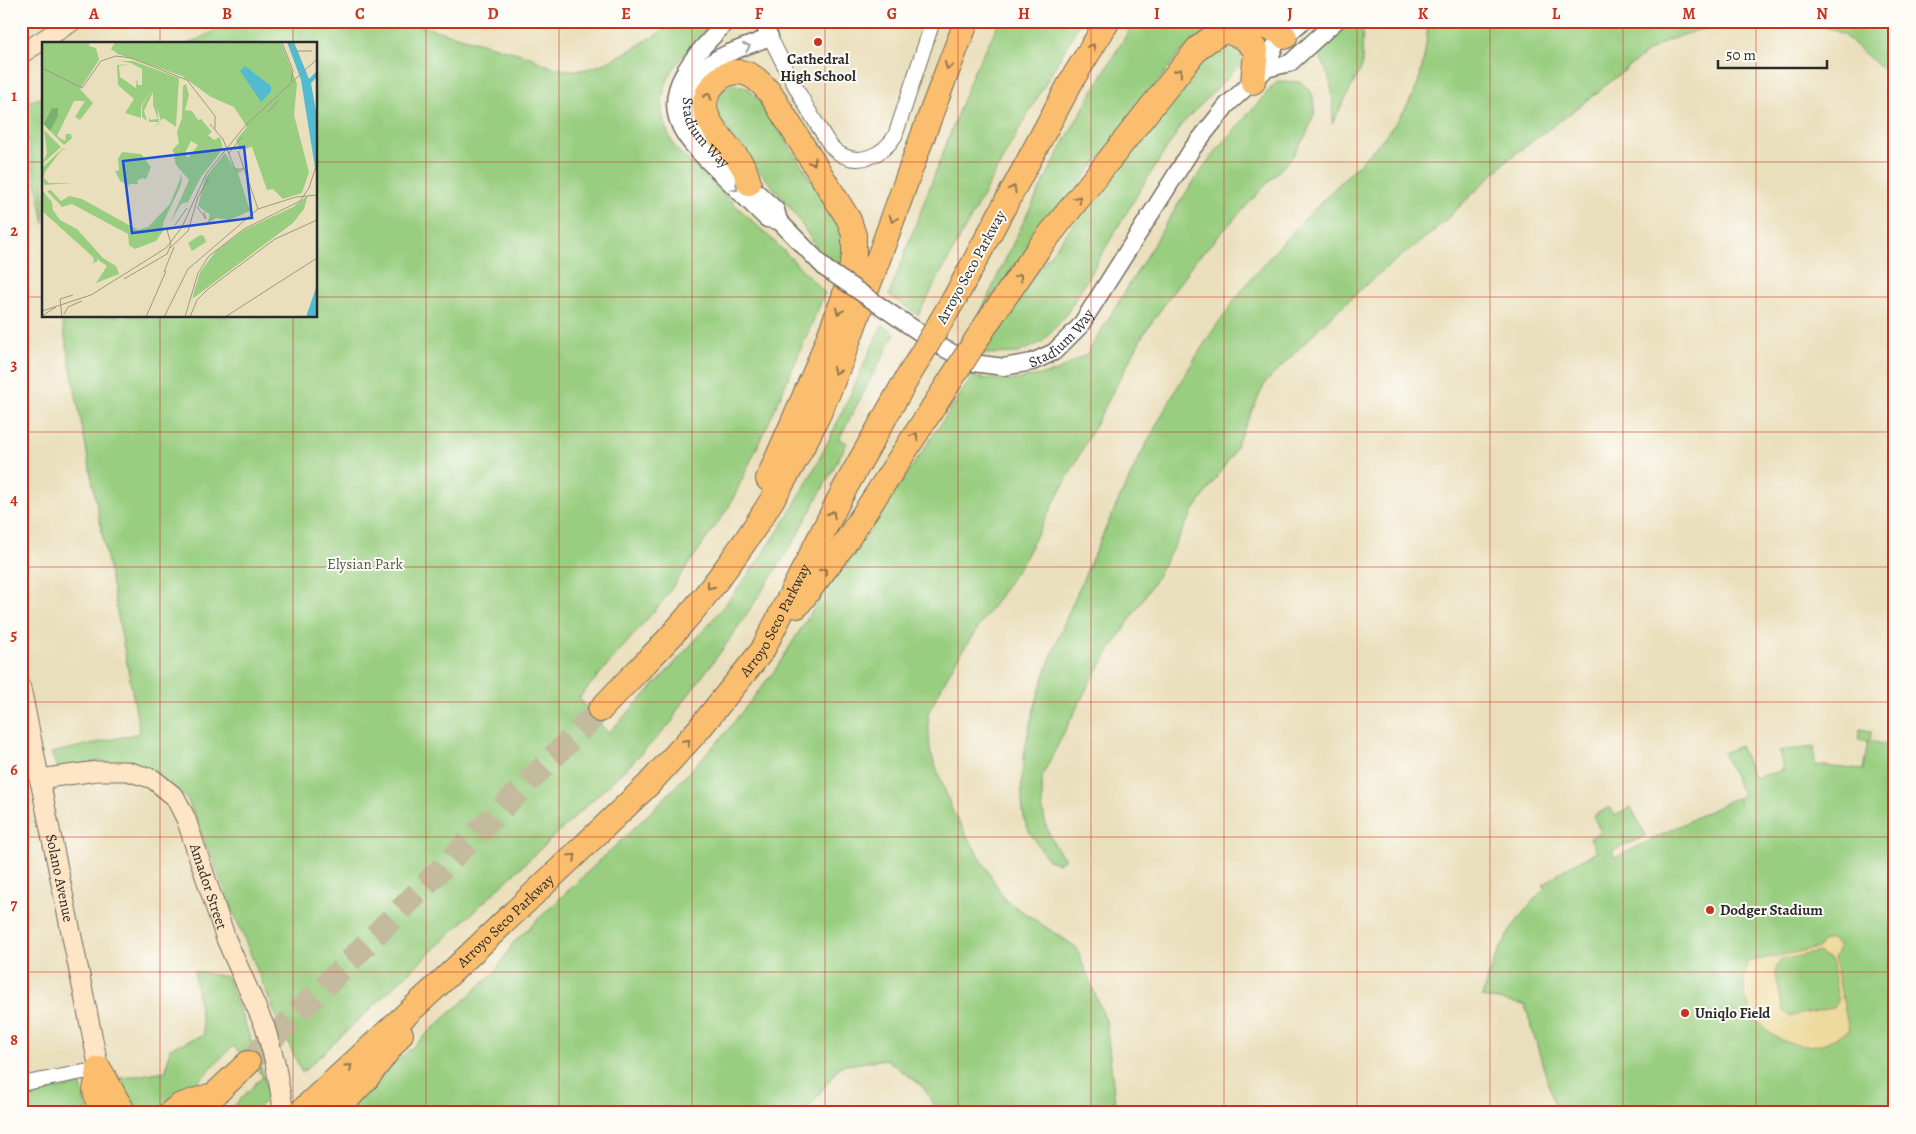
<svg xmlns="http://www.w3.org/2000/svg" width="1916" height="1134" font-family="Alegreya,serif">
	<rect width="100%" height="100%" fill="#fdfcf7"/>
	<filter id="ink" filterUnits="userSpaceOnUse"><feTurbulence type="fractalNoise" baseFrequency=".02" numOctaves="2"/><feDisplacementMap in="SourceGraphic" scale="10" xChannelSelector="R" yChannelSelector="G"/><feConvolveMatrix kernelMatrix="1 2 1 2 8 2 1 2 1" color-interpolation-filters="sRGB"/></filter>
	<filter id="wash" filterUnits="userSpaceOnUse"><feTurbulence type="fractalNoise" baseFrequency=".0096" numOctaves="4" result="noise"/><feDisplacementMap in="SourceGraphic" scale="20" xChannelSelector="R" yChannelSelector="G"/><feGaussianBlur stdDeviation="1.12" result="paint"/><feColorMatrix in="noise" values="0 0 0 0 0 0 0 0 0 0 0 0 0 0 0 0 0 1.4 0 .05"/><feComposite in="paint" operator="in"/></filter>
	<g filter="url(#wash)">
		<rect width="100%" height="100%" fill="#eadfbc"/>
		<path fill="#99ce80" stroke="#627c56" d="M286,21h117l128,36c49,30 81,3 125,-22 7,-4 16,-12 23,-14 9,-2 22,0 32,0 -9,15 -21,26 -32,40 -23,30 -22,58 -2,89l102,96 46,47 -50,116 -45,96 -68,97 -83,96 29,35c66,-67 134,-140 182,-221 36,-60 63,-124 92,-187l13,8 -56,106 8,4 -50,93 -38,60 -34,50 -48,64 -5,12 -39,40 -331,311 -26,-57 -89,-218 -42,-30 -45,-7 -42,9 -7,-17 89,-20 -79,-417h255v-272h-128l33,-16z
			M1000,21h81l-74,130 -89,164 -29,-20 84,-222z
			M1135,21h85l-39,31 -199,258c45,-100 95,-197 153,-289z
			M1352,21h11l-1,46 -30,57c2,-33 0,-43 -14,-72z
			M1428,21h467v59l-53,-46 -13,-6 -15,-3 -88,1 -31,5 -29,10 -21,13 -61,49 -73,54 -77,74 -57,44 -47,42 -65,66 -33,72 -39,57 -39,70 -63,98 -49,96v30l4,20 8,18 11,15 -7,4 -10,-3c-7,-12 -21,-28 -24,-42 -13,-78 33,-179 64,-250 43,-98 91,-197 158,-283 28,-35 60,-67 92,-100 29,-30 65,-61 80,-102 6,-20 9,-41 10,-62z
			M1220,46h11l11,8 -3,12 -55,56 -41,63 -79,133 -22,24 -24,11 -35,1 21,-32 -5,-2 202,-259z
			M1277,81l24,1 11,11 3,18 -9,24 -14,22 -97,104 -52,74 -121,228 -67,99 -27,51 2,38 23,61 52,88 71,47 30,74 9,81 -45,11h-130l-17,-26 -37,-28 -46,7 -35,47h-460l5,-9 146,-133 17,-28 142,-135 67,-71 53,-67 56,-89 12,-11 129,-193 38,4 45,-9 32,-18 90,-148 33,-48z
			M731,84l16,3 12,14 70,105 16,28 -2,34 -25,-18 -25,-39 -54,-64 -26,-35 3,-19z
			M44,97v127l-23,-120z
			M1860,729l11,2 -1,10 25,6v366h-338l-32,-108 -43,-8c11,-43 32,-78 63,-109l-2,-3 26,-19 28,-14 -7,-14 11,-6 -8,-16 17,-9 5,9 16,-9 15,29 -34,15 3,7 120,-60 5,7 -3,-7 6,-3 -20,-42 17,-7 14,32 29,-8 -3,-19 34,-4 1,18 48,5 5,-28 -10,-2z
			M194,971l33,6 31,81 11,39 -16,16h-26l36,-37 -30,-30c-15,14 -56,60 -71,66 -14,6 -29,-2 -41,-9l-5,-15 7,-2 -1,-8 44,-7 4,-23 34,-13z
			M81,1085l6,28h-66v-18z"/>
		<path fill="#eeda9e" stroke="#8c8264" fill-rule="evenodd" d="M1829,939l5,1 5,8 -5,10 15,72c-10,6 -20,13 -32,15 -35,6 -68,-21 -73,-56 -1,-9 2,-18 3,-27l72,-14 3,-6zM1819,952l3,4 9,3 7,40 -5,9 -42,8 -8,-5 -8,-41 5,-10z"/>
	</g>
	<g filter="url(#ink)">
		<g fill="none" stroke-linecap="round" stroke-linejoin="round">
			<path stroke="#c4bb9f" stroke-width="24" stroke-dasharray="24 12" stroke-linecap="butt" d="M248,1063l352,-353"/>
			<g stroke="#6e6a5e" stroke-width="16">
				<path id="minor" d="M770,37c16,32 31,63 50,92 5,8 9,17 16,22 21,17 47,4 59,-15l38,-115
					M21,1084l78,-15"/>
			</g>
			<g stroke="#6e6a5e" stroke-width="19">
				<g id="tertiary">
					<path d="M727,21c-15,17 -34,34 -44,54 -23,43 8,70 37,98 16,15 31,31 47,46l12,2"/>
					<path id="s1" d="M762,21l8,16c-21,9 -49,16 -66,31 -16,13 -20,38 -12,57 11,22 64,65 84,85l3,11 47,48"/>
					<path d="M1266,69l24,-6 46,-42"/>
					<path id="s2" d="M901,320l42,28 30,15 31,4 28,-5 22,-10 26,-26 112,-177 35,-44 39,-36 9,-24 28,-24"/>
				</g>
			</g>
			<g stroke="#6e6a5e" stroke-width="21">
				<g id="secondary">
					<path d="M21,54l52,-33"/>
					<path id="s3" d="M21,688l78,381"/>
					<path id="s4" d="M39,779l58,-8h30l26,8 22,18 11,22 40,120 39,88 10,35 9,51"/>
				</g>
			</g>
			<g stroke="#6e6a5e" stroke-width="26">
				<g id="motorway">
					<path d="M1224,30l20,8 12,12 -3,32"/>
					<path d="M749,183c-2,-6 -3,-13 -7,-18 -14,-24 -56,-52 -27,-82 6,-7 15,-11 24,-11 14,1 22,11 31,21l79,127 5,15v22l-10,40 -26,68 -50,114"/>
					<path d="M957,294l116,-216 35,-57"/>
					<path d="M991,317l48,-69 159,-200c20,-16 40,-27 66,-21 8,2 15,3 21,10"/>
					<path d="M797,606l48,-63 89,-137"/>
					<path d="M600,710c23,-25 48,-49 71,-74 55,-61 106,-137 142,-210 20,-41 35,-84 50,-126 35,-93 66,-187 104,-279"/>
					<path d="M99,1069c10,14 15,30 26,44"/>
					<path d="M99,1069l-4,21 5,23"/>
					<path d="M170,1113l9,-7 30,-10"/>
					<path d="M195,1113l53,-50"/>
					<path id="s5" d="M299,1113l137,-126 212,-202 51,-56 63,-78 83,-163 57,-101"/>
					<path d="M334,1113l33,-35 34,-44"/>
				</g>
			</g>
			<use href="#minor" stroke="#fff" stroke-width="14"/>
			<use href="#tertiary" stroke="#fff" stroke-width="16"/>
			<use href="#secondary" stroke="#fde5c5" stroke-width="19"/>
			<use href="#motorway" stroke="#fabe6e" stroke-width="24"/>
			<g stroke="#6e6a5e" stroke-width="19" stroke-linecap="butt">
				<path id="tertiary-bridge" d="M826,269l75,51"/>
			</g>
			<g stroke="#6e6a5e" stroke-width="26" stroke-linecap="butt">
				<path id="motorway-bridge" d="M902,387l55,-93
					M934,406l57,-89"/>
			</g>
			<use href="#tertiary-bridge" stroke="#fff" stroke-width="16"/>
			<use href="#motorway-bridge" stroke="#fabe6e" stroke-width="24"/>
		</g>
		<defs><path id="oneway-chevron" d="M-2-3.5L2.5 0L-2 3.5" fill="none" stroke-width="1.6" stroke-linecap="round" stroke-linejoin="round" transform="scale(1.25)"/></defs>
		<g stroke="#a0a0a0">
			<use href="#oneway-chevron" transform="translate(747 47) rotate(-22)"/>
			<use href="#oneway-chevron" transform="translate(735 188) rotate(44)"/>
		</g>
		<g stroke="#92744c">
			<use href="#oneway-chevron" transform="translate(1092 47) rotate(-59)"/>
			<use href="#oneway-chevron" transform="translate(948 66) rotate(113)"/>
			<use href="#oneway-chevron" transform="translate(1179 72) rotate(-51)"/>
			<use href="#oneway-chevron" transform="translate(708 96) rotate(-71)"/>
			<use href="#oneway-chevron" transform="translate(813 162) rotate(58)"/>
			<use href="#oneway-chevron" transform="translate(1013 189) rotate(-62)"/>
			<use href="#oneway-chevron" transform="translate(1078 199) rotate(-51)"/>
			<use href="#oneway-chevron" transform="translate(893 219) rotate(110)"/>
			<use href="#oneway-chevron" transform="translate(1019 277) rotate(-56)"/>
			<use href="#oneway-chevron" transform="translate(839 311) rotate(111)"/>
			<use href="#oneway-chevron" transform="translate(836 371) rotate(113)"/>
			<use href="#oneway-chevron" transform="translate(915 436) rotate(-57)"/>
			<use href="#oneway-chevron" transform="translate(832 514) rotate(-63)"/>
			<use href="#oneway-chevron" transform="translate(824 571) rotate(-52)"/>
			<use href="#oneway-chevron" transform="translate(710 586) rotate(128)"/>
			<use href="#oneway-chevron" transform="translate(687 742) rotate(-48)"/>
			<use href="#oneway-chevron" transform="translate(573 857) rotate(-44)"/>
			<use href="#oneway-chevron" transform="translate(349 1067) rotate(-42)"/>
		</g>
	</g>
	<path fill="none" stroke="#c8321e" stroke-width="1" stroke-opacity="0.55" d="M160,21v23M293,21v23M426,21v1092M559,21v1092M692,21v1092M825,21v1092M958,21v1092M1091,21v1092M1224,21v1092M1357,21v1092M1490,21v1092M1623,21v1092M1756,21v1092M21,162h23M316,162h1579M21,297h23M316,297h1579M160,316v797M293,316v797M21,432h1874M21,567h1874M21,702h1874M21,837h1874M21,972h1874"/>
	<g fill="#c8321e" stroke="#fdfcf7" stroke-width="2">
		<circle cx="818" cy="42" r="5"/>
		<circle cx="1710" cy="910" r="5"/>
		<circle cx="1685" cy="1013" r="5"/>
	</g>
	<g text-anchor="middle" stroke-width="4" stroke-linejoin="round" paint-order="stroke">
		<g font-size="15" font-weight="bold" fill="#2b2b2b" stroke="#fdfcf7" text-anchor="start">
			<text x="818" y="64" text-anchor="middle">Cathedral<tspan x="818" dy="17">High School</tspan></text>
			<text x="1720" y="915">Dodger Stadium</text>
			<text x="1695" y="1018">Uniqlo Field</text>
		</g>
		<g font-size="15" fill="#2b2b2b" stroke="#fdfcf7">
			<text dy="5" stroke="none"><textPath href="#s1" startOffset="166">Stadium Way</textPath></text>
			<text transform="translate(971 267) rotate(-61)" y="5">Arroyo Seco Parkway</text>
			<text dy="5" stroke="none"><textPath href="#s2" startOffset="182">Stadium Way</textPath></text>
			<text dy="5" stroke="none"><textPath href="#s5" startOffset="688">Arroyo Seco Parkway</textPath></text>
			<text dy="5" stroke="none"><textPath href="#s3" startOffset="194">Solano Avenue</textPath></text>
			<text dy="5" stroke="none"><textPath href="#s4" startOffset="240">Amador Street</textPath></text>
			<text dy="5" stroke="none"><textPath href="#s5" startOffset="282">Arroyo Seco Parkway</textPath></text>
		</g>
		<g font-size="15" fill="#4c5c44" stroke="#fdfcf7">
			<text x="365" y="569">Elysian Park</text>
		</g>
	</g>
	<g transform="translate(42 42)">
		<rect width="275" height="275" fill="#eadfbc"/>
		<path d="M0,0h48l-1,4 7,2 2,7 1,5 -19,29 13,14 -13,17 -5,-3 10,-16h-11l-17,35 8,5 1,-7h5l1,4 -8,7 -22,-22zM73,0h166l16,42 -3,31 15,57 -7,21 -19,6 -10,-10 -6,1 -15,-43 -13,3 -3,-10 11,-13 -13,-20 -23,-10 -29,-21 -64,-22 -7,-5zM78,19h13l46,17 -3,49 -13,-9 -4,6 -6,2 6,-3 2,-2 -4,-14 2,15h-10v-6l1,4 8,-1 -5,-14v-13l-9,19 3,10 -5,-4v-10l8,-16 -9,16v11l-16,-5 9,-14 -16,-14 -1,-20 13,-1 -11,2 1,11 16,11 1,-10 1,7h4v-16l-11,-6zM144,42l3,11 -4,15 7,1 6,9 3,-1 11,13 -4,3 6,5 6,-3 3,12 -22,28 -13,25 -7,2 -11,19 19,-43 -13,-15 -2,-8 2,-1 -4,-6 7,-7 -2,-11 5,-14 1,-32zM149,99l7,4 -10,13 -3,-5zM2,88l17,17 -19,17 5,-11zM21,106l5,3 -5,-2 -3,3 -15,20 -1,6 5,5h24l-29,2 -1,-18zM80,110l19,2 10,13 -5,12 -4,-1 -5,3 1,3h-9l1,2 -10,-5 -5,-10 4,-1 -1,-11zM183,111l10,16 8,2 -5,2 12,38 -21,9 -13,-2 -9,6 3,-9 -12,-9 7,-28zM137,130l3,5 -1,8 -18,38v8l-7,10 -21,8 -6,-4 -1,-11 -56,-30 -10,3 -15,-16 4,-1 10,11 8,-5 13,3 56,31 10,-3 22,-23 11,-27zM0,148l10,12 1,8 7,10 17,9 26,29 13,8 3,8 -23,9 11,-17 -10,-7v3l-8,2 5,-2 -1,-5 -51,-46zM266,153l-4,14 -11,14 -101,76 8,-27 16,-21 28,-21 49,-23zM158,193l4,1 2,6 -14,9 -4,-8z" fill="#99ce80" fill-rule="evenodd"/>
		<path d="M10,66h6v8l-8,15 -6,-7z" fill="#7ab16e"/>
		<path d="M245,0h7l15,37 8,-8v6l-6,6 6,34v63l-16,-100zM203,24l26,20v6l-10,10 -21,-31zM275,243v32h-11l2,-6z" fill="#53bbd0"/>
		<path fill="none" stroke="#9e9782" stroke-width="1" d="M240,0l11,29 -2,10M245,0l10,9h15M0,26l40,20 19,-27 15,-5 15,2 56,22 28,36v13M226,70l11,-12M168,82l13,15 12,30h9M196,109l20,58M187,111l13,-16M155,165l9,12 -2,-7M133,183l12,-17M128,206l18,-17 10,-34 11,-19M122,230l10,-25M82,237l43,-25 4,-10 -4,-14M0,269l49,-16 75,-47 16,-21 24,-53 39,-48 72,-67M22,272l4,-7 14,-6M0,274l14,-9M20,275l-2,-18 13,-4M104,275l20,-46M122,275l24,-48 70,-60 38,-12 21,-2M143,275l13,-44 11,-17 35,-27 56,-28 9,-13 8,-25M148,275l7,-17 11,-11 67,-50 42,-19M183,275l92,-59"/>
		<path fill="#1d4ed8" fill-opacity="0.15" stroke="#1d4ed8" stroke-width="2.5" d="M202,105l8,71 -120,15 -9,-72z"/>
		<rect width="275" height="275" fill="none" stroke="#2b2b2b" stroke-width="2.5"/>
	</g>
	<rect width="1916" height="1134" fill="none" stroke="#fdfcf7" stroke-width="55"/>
	<path d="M1718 60v8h109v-8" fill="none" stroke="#2b2b2b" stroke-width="2.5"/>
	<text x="1726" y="60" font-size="15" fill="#2b2b2b" stroke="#fdfcf7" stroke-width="4" paint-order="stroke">50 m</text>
	<rect x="28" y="28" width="1860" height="1078" fill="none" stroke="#c8321e" stroke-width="2"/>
	<g font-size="16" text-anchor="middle" font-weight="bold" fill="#c8321e">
		<text x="94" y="19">A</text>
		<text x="227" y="19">B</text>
		<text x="360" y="19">C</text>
		<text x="493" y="19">D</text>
		<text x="626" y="19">E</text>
		<text x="759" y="19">F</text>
		<text x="892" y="19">G</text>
		<text x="1024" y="19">H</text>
		<text x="1157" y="19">I</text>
		<text x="1290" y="19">J</text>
		<text x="1423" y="19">K</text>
		<text x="1556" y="19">L</text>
		<text x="1689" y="19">M</text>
		<text x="1822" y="19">N</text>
		<text x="14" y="101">1</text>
		<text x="14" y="236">2</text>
		<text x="14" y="370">3</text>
		<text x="14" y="505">4</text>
		<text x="14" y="640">5</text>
		<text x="14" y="775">6</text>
		<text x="14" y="910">7</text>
		<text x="14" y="1045">8</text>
	</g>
</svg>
